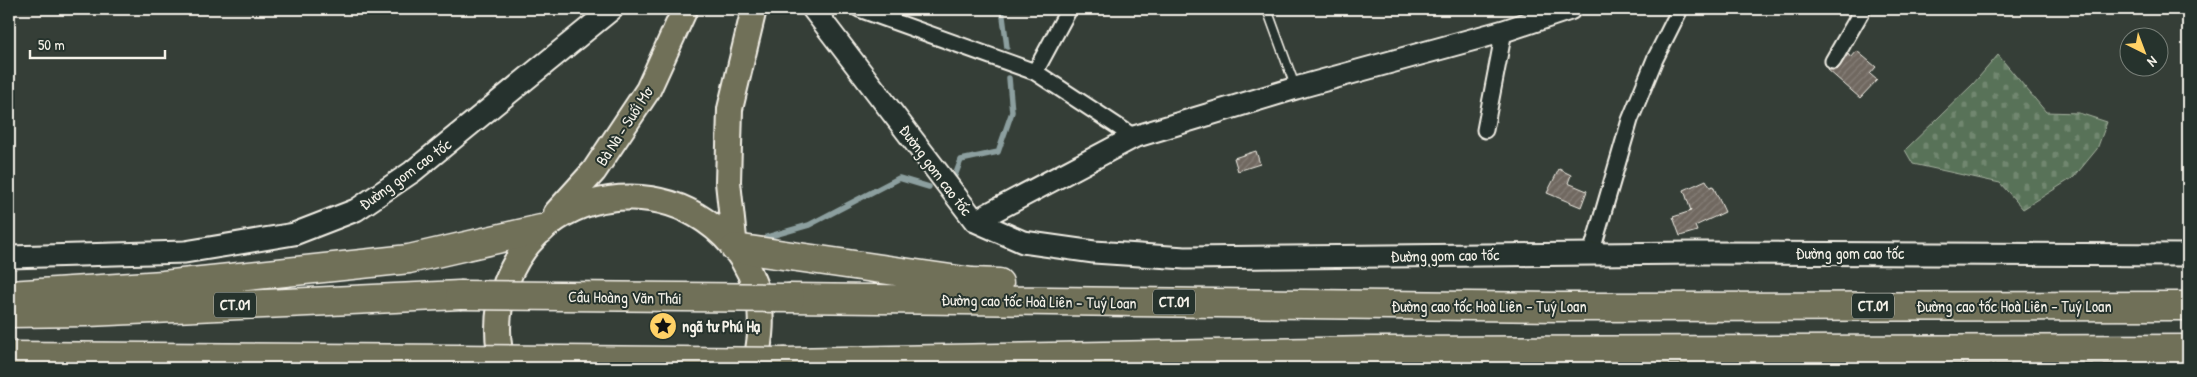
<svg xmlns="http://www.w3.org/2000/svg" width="2197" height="377" font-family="'Patrick Hand',sans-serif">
	<defs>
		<pattern id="cemetery-stones" width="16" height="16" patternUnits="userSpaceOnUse" patternTransform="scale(1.25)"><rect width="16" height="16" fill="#587258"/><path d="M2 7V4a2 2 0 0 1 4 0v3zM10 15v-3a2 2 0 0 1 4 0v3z" fill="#718770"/></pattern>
		<pattern id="building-hatch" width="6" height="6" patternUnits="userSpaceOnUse" patternTransform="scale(1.25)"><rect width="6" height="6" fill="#706860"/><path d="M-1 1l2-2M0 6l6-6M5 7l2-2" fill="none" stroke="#857e77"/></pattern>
	</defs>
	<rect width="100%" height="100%" fill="#353e37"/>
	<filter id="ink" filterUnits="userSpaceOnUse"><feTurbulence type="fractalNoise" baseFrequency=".02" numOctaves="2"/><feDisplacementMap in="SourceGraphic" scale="10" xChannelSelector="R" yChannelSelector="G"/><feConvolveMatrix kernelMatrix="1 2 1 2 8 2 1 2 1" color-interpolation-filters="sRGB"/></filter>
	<g filter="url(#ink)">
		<path fill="url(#cemetery-stones)" stroke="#a6b2a0" d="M1998,55l48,57 33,1 28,9 -10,27 -23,28 -51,32 -23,-26 -87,-19 -8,-14 68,-66z"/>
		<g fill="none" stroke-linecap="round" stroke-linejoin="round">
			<path stroke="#8c9f9f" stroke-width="5.5" d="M1002,9l5,38
				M953,181l8,-21 37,-8 14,-40 -3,-34
				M767,237l42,-12 90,-47 30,9"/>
		</g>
		<path fill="url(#building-hatch)" stroke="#f4f1e8" d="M1857,51l19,16 -6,7 7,6 -17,18 -32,-28 10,-1 10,-15 3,4z
			M1256,151l4,13 -22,7 -4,-13z
			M1559,169l12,6 -3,8 19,8 -6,16 -34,-14z
			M1706,180l4,7 3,-1 12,26 -30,14 2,5 -17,5 -7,-19 18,-6 -7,-21z"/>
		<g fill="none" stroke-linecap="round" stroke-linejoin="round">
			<g stroke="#f4f1e8" stroke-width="11">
				<path id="lane" d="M1267,9l28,77"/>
			</g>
			<g stroke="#f4f1e8" stroke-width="19">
				<path id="street" d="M859,9l176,63
					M1069,9l-34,63 99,65
					M1833,61l30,-52
					M1485,130l19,-99
					M1591,254l39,-134 25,-61 25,-50"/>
			</g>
			<g stroke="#f4f1e8" stroke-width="25">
				<path id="secondary" d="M813,9l162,212 48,21 71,10 91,6 511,-5 492,2
					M975,221l159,-84 162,-49 208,-57 66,-22
					M9,257l176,-5 109,-18 62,-24 56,-38 200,-163"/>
			</g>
			<g stroke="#f4f1e8" stroke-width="28">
				<path id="primary" d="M556,213l38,-42 54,-81 37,-81
					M735,248l-7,-66 2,-73 24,-100
					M504,368c-9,-29 -8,-56 2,-85 44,-116 207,-113 249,3 10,27 5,55 0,82"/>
			</g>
			<g stroke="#f4f1e8" stroke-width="31">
				<path id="highway" d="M735,248l237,34 27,1
					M9,295l154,-10 246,-26 132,-30
					M790,298l767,9 631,-1
					M9,313l79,-1 372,-17
					M9,356l450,3
					M786,362l584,-11 818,-2"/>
			</g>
			<use href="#lane" stroke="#26332d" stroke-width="8"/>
			<use href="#street" stroke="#26332d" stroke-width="15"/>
			<use href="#secondary" stroke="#26332d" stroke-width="21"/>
			<use href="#primary" stroke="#706f59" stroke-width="24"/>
			<use href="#highway" stroke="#706f59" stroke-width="28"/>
			<g stroke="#f4f1e8" stroke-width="31" stroke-linecap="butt">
				<path id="highway-bridge" d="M460,295l330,3
					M459,359l327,3"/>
			</g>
			<use href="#highway-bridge" stroke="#706f59" stroke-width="28"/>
		</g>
	</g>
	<defs>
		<g id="sight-disc" transform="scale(1.4375)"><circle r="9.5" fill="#ffd166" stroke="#26332d"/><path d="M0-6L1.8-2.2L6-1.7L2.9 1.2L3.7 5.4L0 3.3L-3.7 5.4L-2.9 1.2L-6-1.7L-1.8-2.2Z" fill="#111"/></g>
	</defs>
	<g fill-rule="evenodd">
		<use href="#sight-disc" x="663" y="326"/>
	</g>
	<g text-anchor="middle" stroke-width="4" stroke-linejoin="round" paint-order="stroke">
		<g fill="#26332d" stroke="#b6b8b0" stroke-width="1">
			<rect x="1153" y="289.5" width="42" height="25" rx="4"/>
			<rect x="214" y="292.5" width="42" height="25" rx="4"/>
			<rect x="1852" y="293.5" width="42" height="25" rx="4"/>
		</g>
		<g font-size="15" font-weight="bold" fill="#f4f1e8">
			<text x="1174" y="307">CT.01</text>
			<text x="235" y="310">CT.01</text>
			<text x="1873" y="311">CT.01</text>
		</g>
		<g font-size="16" fill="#f4f1e8" stroke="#26332d">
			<text transform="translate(624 126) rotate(-57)" y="6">Bà Nà - Suối Mơ</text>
			<text transform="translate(936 170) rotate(53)" y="6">Đường gom cao tốc</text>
			<text transform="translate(405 174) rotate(-36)" y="6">Đường gom cao tốc</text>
			<text x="1850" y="259">Đường gom cao tốc</text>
			<text transform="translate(1445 255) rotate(-1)" y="6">Đường gom cao tốc</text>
			<text transform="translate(625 297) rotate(1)" y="6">Cầu Hoàng Văn Thái</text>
			<text transform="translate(1039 301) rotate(1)" y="6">Đường cao tốc Hoà Liên - Tuý Loan</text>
			<text x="1489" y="312">Đường cao tốc Hoà Liên - Tuý Loan</text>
			<text x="2014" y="312">Đường cao tốc Hoà Liên - Tuý Loan</text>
		</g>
		<g font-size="16" font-weight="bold" fill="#f4f1e8" stroke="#26332d" text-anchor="start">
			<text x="682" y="332">ngã tư Phú Hạ</text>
		</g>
	</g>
	<rect width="2197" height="377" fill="none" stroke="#26332d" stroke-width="30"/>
	<rect x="15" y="15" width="2167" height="347" fill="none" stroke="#f4f1e8" stroke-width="2" filter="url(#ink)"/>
	<g transform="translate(2144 52) rotate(138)"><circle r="24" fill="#26332d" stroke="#787f78"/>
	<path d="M0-4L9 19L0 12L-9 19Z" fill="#ffd166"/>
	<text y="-8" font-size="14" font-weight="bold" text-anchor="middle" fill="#f4f1e8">N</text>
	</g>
	<path d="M30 50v8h135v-8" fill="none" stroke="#f4f1e8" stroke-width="2.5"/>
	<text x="38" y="50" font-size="15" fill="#f4f1e8" stroke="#26332d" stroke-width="4" paint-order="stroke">50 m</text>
</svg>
